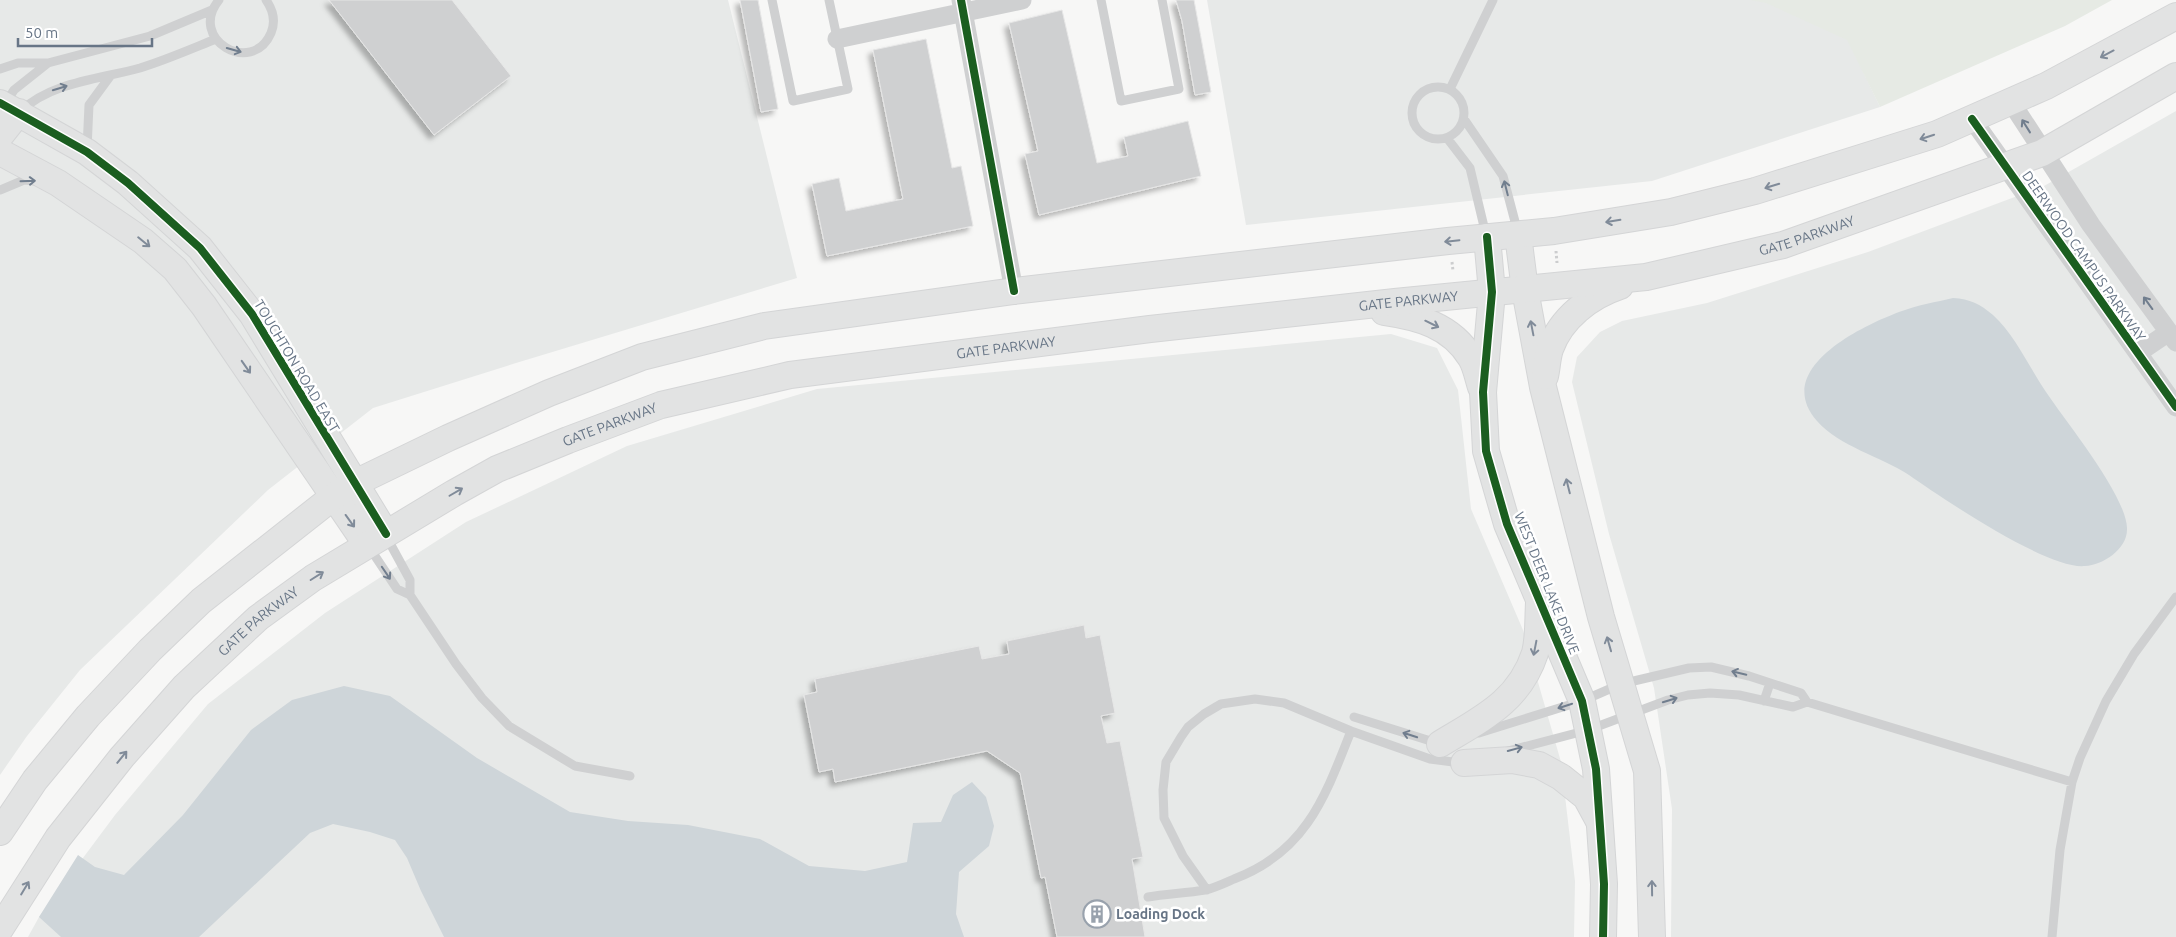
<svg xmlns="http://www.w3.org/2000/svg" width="2176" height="937" font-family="Ubuntu,sans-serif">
	<defs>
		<filter id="shadow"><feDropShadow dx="-4.5" dy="4.5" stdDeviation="2.5" flood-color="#0004"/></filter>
	</defs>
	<rect width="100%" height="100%" fill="#f7f7f6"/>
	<path fill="#e7e9e8" d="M0,0h728l69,278 -281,85 -143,45 -105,82 -188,180 -53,66 -27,39z
		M1207,0h602l39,40 32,67 -228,74 -406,44z
		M2176,111v826h-505l1,-128 -18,-121 -45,-154 -37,-152 5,-25 23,-25 22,-11 85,-18 161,-51 176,-66z
		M1391,334l46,14 21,42 13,119 52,121 38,132 14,119 -1,56h-1546l11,-20 76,-102 93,-111 117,-91 141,-91 161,-76 190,-57z"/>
	<path fill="#e6eae4" d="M1750,0h362l-47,26 -185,81 -33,-67 -81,-37z"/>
	<path fill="#ced5d9" d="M1953,298c17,1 27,6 40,17 22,20 36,52 53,77 20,30 80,103 81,136 1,21 -24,37 -42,38 -37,4 -143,-68 -176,-91 -29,-19 -69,-28 -92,-54 -46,-52 46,-96 85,-110 16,-6 34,-9 51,-13z
		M344,686l46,10 87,62 93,54 58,9 60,4 72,14 49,27 56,5 42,-9 6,-39 28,-1 12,-27 19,-13 14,15 8,29 -5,20 -30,26 -3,42 8,23h-520l-23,-46 -14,-33 -12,-18 -25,-8 -37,-8 -23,9 -111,104h-138l-22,-20 39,-62 17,12 29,8 59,-60 68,-85 41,-30z"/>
	<path fill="#cfd0d1" stroke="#e6e6e6" filter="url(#shadow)" d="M329,0h123l59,76 -77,59z
		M740,0h18l20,109 -17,3z
		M1176,0h18l17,92 -16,3 -13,-74z
		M1062,10l35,153 31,-7 -4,-19 64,-16 13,55 -162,39 -14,-61 13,-3 -29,-128z
		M926,39l26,129 9,-2 12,60 -146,30 -15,-72 27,-6 7,33 57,-12 -30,-149z
		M1084,625l2,13 14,-3 15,78 -14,3 6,27 13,-2 23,116 -11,2 13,78h-88l-12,-60 -4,1 -21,-105 -33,-22 -152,31 -2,-13 -14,3 -15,-77 13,-3 -2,-13 164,-33 3,13 27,-5 -2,-13z"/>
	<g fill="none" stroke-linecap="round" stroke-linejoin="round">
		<g stroke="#d4d5d6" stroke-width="28">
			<g id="secondary">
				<path d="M0,103l87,49 41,31 72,65 52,66 134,220"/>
				<path d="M0,136l19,-24"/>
				<path d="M0,152l58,31 85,58 32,28 29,37 163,239"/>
				<path d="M1518,235l7,55 18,97 58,230 46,154 5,166"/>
				<path d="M1487,237l5,55 -9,100 3,59 21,73 75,177 14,68 8,115 -1,53"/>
				<path d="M1384,312c34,5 67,13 87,46 5,8 7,20 10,29"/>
				<path d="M1545,376c2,-8 2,-18 5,-27 11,-31 40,-53 70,-63"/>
				<path d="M1440,744c41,-25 79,-42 95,-91 4,-15 3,-34 4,-50"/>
				<path d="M1464,763l48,-3 27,5 22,12 25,20 13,24"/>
				<path d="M0,832l35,-52 53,-64 62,-66 51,-49 132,-104 20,-13 95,-46 101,-45 93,-36 122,-31 250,-35 434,-50 106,-10 117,-19 84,-21 182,-57 109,-48 130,-70"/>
				<path id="s1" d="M0,929l58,-91 64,-81 62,-70 74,-69 55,-40 141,-85 43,-24 71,-29 93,-35 129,-30 360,-46 245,-27 251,-25 137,-32 259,-92 134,-77"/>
			</g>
		</g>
		<path stroke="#cccdce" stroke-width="3" stroke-dasharray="2.5 2.5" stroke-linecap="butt" d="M1556,251l1,12
			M1452,262l1,9"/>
		<path stroke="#cfd0d1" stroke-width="9" d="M219,0c-32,39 33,77 52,33 5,-12 2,-23 -5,-33
			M772,0l21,101 55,-12 -19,-89
			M1101,0l20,101 58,-12 -17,-89
			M0,69l18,-6h30l102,-27 62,-26
			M1412 113a26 26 0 1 1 52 0a26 26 0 1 1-52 0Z
			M1450,89l43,-89
			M5,104l9,-14 34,-27
			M21,111c30,-29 79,-32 119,-43 26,-8 51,-19 76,-29
			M1464,119l39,57 15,57
			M1447,138l23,30 16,67
			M87,149l2,-44 22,-30
			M0,190l24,-10 11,1
			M386,536l24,44v15
			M369,547l28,42 13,6 46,69 26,34 27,28 66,40 55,10
			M1764,701l6,-18
			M1807,702l265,80
			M1354,717l83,26
			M1479,733l103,-32 39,-17 68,-16 22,-1 38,9 52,17 6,9 -14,5 -54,-12 -29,-2 -22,2 -20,5 -80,30 -80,21
			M1207,890l-24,-34 -19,-38 -1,-28 3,-28 15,-25 7,-10 16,-13 17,-10 34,-5 29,4 67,28 79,28 31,4
			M1148,897c19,-3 39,-4 57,-7 10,-2 20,-7 29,-11 72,-27 91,-82 117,-148
			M2052,937l8,-87 12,-68 8,-24 26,-57 28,-47 42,-57"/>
		<path stroke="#cfd0d1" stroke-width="19" d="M961,0l53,291
			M837,39l185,-39
			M2011,102l80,123 85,117
			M1972,119l204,288
			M2138,353l31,-21"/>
		<use href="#secondary" stroke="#e2e3e3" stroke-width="26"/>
		<g stroke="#fff" stroke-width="11">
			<path id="cycleway" d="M961,0l53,291
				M0,103l87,49 41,31 72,65 52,66 134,220
				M1972,119l204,288
				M1487,237l5,55 -9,100 3,59 21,73 75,177 14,68 8,115 -1,53"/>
		</g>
		<use href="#cycleway" stroke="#1b5e20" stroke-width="8"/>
	</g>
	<defs><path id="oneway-shaft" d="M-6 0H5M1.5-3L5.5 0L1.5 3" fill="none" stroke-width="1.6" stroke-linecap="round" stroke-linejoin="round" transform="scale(1.25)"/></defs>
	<g stroke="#717e8e">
		<use href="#oneway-shaft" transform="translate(234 50) rotate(16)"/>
		<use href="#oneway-shaft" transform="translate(60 88) rotate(-17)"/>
		<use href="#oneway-shaft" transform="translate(2026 126) rotate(-122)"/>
		<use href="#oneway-shaft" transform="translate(28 181) rotate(-2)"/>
		<use href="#oneway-shaft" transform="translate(1506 188) rotate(-104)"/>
		<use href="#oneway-shaft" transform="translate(2148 303) rotate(-126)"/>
		<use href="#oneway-shaft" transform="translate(386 573) rotate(56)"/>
		<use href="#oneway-shaft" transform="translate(1739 673) rotate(-167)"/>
		<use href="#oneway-shaft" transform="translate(1670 700) rotate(-17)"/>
		<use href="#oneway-shaft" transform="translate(1565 706) rotate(162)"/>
		<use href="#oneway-shaft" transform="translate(1410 735) rotate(-162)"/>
		<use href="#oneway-shaft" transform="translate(1515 749) rotate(-15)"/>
	</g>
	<g stroke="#808b99">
		<use href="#oneway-shaft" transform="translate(2107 54) rotate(152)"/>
		<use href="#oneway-shaft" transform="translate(1927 137) rotate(162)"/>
		<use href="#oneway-shaft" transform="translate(1772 186) rotate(163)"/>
		<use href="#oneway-shaft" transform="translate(1613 221) rotate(171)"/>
		<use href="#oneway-shaft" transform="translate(1452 241) rotate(174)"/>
		<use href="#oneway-shaft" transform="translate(144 242) rotate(39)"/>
		<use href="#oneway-shaft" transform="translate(1432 324) rotate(26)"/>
		<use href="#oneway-shaft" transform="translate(1532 328) rotate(-101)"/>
		<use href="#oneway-shaft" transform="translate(246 367) rotate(55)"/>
		<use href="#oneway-shaft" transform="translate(1568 486) rotate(-104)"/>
		<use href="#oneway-shaft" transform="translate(456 492) rotate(-30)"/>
		<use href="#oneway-shaft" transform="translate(350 521) rotate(54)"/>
		<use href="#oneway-shaft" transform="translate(317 576) rotate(-32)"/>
		<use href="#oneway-shaft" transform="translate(1609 644) rotate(-106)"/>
		<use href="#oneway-shaft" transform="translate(1535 648) rotate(101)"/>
		<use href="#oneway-shaft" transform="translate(122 757) rotate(-51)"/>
		<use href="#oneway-shaft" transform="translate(25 888) rotate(-59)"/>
		<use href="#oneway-shaft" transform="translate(1652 888) rotate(-91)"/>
	</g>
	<defs>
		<g id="building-ring" transform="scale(1.4375)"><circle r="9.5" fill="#fff" stroke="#99a2ad" stroke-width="1.5"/><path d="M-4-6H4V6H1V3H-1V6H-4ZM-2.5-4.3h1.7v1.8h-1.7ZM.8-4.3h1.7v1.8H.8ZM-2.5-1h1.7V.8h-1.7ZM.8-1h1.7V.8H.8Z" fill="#99a2ad"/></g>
	</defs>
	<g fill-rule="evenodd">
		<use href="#building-ring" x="1097" y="914"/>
	</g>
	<g text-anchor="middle" stroke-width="5" stroke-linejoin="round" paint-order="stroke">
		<g font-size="14" fill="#677586" stroke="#fff">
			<text dy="5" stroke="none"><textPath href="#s1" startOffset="2024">GATE PARKWAY</textPath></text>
			<text transform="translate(2084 256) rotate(55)" y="5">DEERWOOD CAMPUS PARKWAY</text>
			<text dy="5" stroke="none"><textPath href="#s1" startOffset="1619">GATE PARKWAY</textPath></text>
			<text dy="5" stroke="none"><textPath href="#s1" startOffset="1214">GATE PARKWAY</textPath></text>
			<text transform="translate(297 366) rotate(59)" y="5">TOUCHTON ROAD EAST</text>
			<text dy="5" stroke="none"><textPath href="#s1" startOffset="809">GATE PARKWAY</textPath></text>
			<text transform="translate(1547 583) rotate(68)" y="5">WEST DEER LAKE DRIVE</text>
			<text dy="5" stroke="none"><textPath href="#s1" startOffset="404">GATE PARKWAY</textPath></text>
		</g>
		<g font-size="14" font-weight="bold" fill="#677586" stroke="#fff" text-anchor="start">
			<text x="1116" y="919">Loading Dock</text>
		</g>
	</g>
	<path d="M18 38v8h134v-8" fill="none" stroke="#677586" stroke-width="2.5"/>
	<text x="25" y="38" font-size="15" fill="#677586" stroke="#ffffff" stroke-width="4" paint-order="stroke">50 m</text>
</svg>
